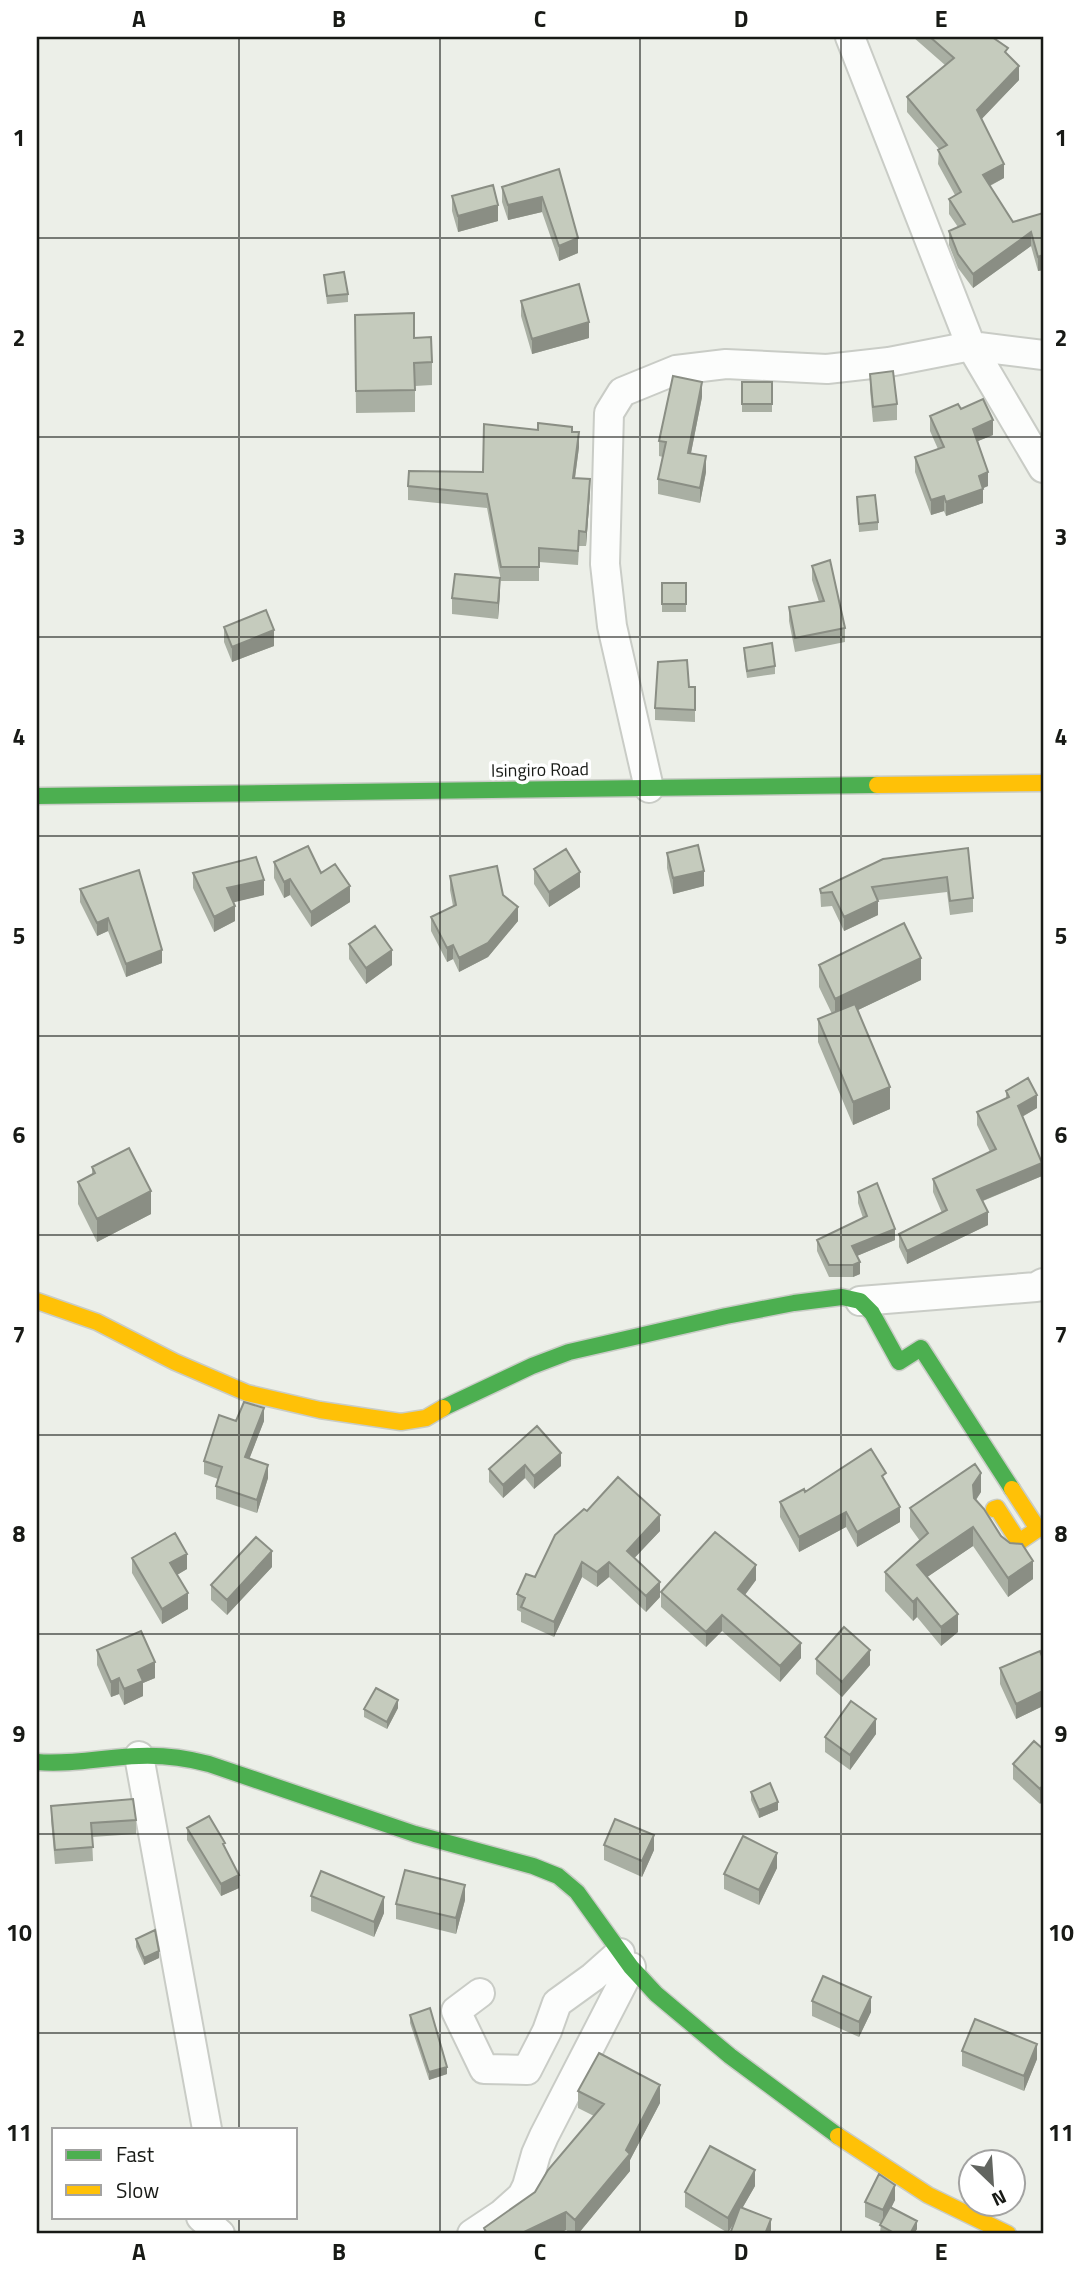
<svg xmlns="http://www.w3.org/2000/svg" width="1080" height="2271" font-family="'Titillium Web',sans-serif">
	<rect width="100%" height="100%" fill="#ecefe8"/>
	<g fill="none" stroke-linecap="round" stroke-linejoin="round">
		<g stroke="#c9ccc6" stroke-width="32">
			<path id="street" d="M850,37l121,309 72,122
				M649,788l-37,-162 -7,-62 4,-151 13,-21 54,-22 50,-6 101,5 62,-7 82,-16 72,9
				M860,1301l176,-14 7,-4
				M139,1756l68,373
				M480,1993l-24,18 28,58 43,1 20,-39 10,-28 36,-26 27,-24
				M201,2217l19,17
				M472,2234l30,-20 20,-18 5,-10 9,-32 8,-18 87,-169"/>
		</g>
		<g stroke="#c9ccc6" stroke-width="19">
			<path id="fast" d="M37,796l840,-11
				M443,1408l89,-42 37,-14 157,-36 68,-13 48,-6 18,4 12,12 27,49 22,-14 91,141
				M37,1762c35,3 68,-5 102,-6 25,-1 47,2 70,8l206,70 118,32 25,10 19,16 54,75 25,27 74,62 108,80"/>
		</g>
		<g stroke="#c9ccc6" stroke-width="19">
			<path id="slow" d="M877,785l166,-2
				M37,1301l60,21 78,40 72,31 73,17 81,12 25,-4 17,-10
				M994,1509l3,-1 22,34 19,-13 -26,-40
				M838,2136l90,59 80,39"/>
		</g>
		<use href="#street" stroke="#fcfdfc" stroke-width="28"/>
		<use href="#fast" stroke="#4caf50" stroke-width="16"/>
		<use href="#slow" stroke="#ffc107" stroke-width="16"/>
	</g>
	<path fill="#a9afa3" d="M913,37h79l16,18 11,25 -38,39 23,59 -14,8 23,36 30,-9v57l-5,1 -7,-25 -58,42 -15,-20 -9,-23v-14l9,-4 -9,-13v-15l6,-4 -17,-31 1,-15 -32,-37v-15l38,-32z
		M559,169l19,84 -19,8 -17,-49 -34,8 -6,-18v-15z
		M452,196l46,25 -40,11 -6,-21z
		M324,275l24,19v8l-21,2z
		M521,301l68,37 -57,16 -11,-38z
		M355,315l59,23 18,24v23l-17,1v26l-59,1z
		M870,374l27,30v16l-24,2 -3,-32z
		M742,382h30v30h-30z
		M702,397l-11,56 15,19 -6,31 -42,-9v-15l5,-22 -4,-1v-15z
		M961,409l32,26 -15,6 10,45 -5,2v15l-37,13 -2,-5 -13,4 -16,-43v-15l23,-8 -8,-18v-15z
		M538,430l34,2 7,15 -4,31 15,15 -4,53h-7l-1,19 -39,-3v19h-38l-14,-73 -79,-8v-14l75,-14z
		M857,497l21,25v8l-19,2z
		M812,566l33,62v14l-50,10 -6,-31v-14l30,-5 -7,-22z
		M662,583h24v29h-24z
		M500,593l-2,26 -46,-5v-16z
		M224,627l50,19 -42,16 -8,-20z
		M744,648l31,18v8l-28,4 -3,-23z
		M695,687v35l-40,-2v-12z
		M968,848l5,50v14l-23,3 -3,-23 -69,8v15l-34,16 -12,-25 -11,1 -1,-18z
		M667,853l37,33 -31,8 -6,-26z
		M274,862l47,11 29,29 -39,25 -21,-32 -6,3 -10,-20z
		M534,869l46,18 -31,20 -15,-23z
		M193,873l71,22 -31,7 2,19 -21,11 -21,-44z
		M450,876l53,19 15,26 -30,36 -29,15 -6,-13 -6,3 -16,-31v-14l22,-11 -3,-16z
		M80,889l82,74 -36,14 -18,-46 -11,5 -17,-34z
		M349,944l43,21 -26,19 -17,-25z
		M819,965l102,15 -63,30 32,99 -37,16 -35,-83v-23l14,-5 -13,-27z
		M1006,1091l31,17 -15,9 20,59 -59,25 5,24 -81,39 -8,-17v-13l43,-21 -9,-21v-13l57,-27 -13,-27v-13l29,-14z
		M92,1167l59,47 -54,28 -19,-38v-22l14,-8z
		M858,1192l37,48 -38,16 3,18 -7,3h-24l-12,-26v-11l46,-22 -5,-15z
		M236,1421h28l-15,38 19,19 -11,35 -41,-14v-13l2,-7 -14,-5v-13z
		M537,1426l24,40 -27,23 -9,-11 -22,20 -14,-16v-13z
		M886,1483l14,39 -43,25 -11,-20 -47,25 -19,-35v-15l25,-10z
		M981,1492l-5,8 57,79 -25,18 -35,-51 -46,31 31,55 -17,14 -24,-29 -4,4 -28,-30v-19l35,-31 -10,-14v-19z
		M587,1511l73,20 -26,27 26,39 -14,15 -37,-35 -12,10 -15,-10 -28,60 -33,-15v-10l-4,-2v-16l18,-17z
		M132,1558l55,11 -10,6 11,34 -26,15 -30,-51z
		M272,1567l-45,48 -16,-15v-15z
		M756,1580l-11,15 56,63 -21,24 -58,-51 -16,16 -45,-40v-15z
		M97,1650l58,28 -12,5v13l-19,9 -5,-11 -8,3 -14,-32z
		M816,1659l54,6 -28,32 -26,-23z
		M1043,1659v47l-27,13 -16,-35v-16z
		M398,1708l-11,21 -23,-12v-8z
		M876,1734l-26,36 -25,-18v-15z
		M1043,1749l-3,55 -27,-25v-15z
		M751,1792l27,18 -19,8 -8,-18z
		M51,1806l85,14v14l-44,3 1,24 -38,3 -4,-44z
		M187,1828l38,19 14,41 -18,8 -34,-56z
		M604,1845l50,5 -12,27 -38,-17z
		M777,1868l-18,37 -35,-16v-15z
		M311,1896l73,17 -10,24 -63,-26z
		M465,1900l-9,34 -60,-15v-15z
		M136,1939l23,19 -15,7 -8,-18z
		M812,2001l59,11 -12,25 -47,-21z
		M410,2015l37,59 -18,6 -19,-57z
		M962,2051l75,8 -13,32 -62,-25z
		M578,2091l82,12 -30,57v11l-52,63h-7l-5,-4 -8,4h-74v-6l51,-36 59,-76 -16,-8z
		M755,2186l-27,47 -43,-26v-15z
		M895,2200l-4,7 26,22 -3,5h-32l-2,-1 1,-9 -16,-7v-15z"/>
	<path fill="#8a8e84" d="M1019,66v14l-42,44v-14z
		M1004,164v14l-21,11v-14z
		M542,197v15l-34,8v-15z
		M498,205v16l-40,11v-16z
		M1031,232v14l-58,42v-14z
		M578,238v15l-19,8v-15z
		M1043,255v15l-5,1v-14z
		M589,322v16l-57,16v-15z
		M702,382v15l-14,71v-15z
		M993,420v15l-20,8v-14z
		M579,432v15l-6,45v-14z
		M706,456v16l-6,31v-15z
		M988,472v14l-9,4v-14z
		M590,479v14l-4,53v-14z
		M983,489v14l-37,13v-14z
		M944,496v15l-13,4v-15z
		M500,578v15l-2,26v-16z
		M274,630v16l-42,16v-15z
		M704,871v15l-31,8v-16z
		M580,872v15l-31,20v-15z
		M290,879v16l-6,3v-16z
		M264,880v15l-37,9v-16z
		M350,886v16l-39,25v-15z
		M878,901v14l-34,16v-14z
		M235,906v15l-21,11v-15z
		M518,907v14l-30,36 -29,15v-14z
		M108,918v13l-11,5v-13z
		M453,945v14l-6,3v-14z
		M37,947h1v15h-1z
		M162,950v13l-36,14v-13z
		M392,950v15l-26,19v-16z
		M921,958v22l-86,41v-22z
		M890,1087v22l-37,16v-23z
		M1037,1095v13l-19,11v-13z
		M1042,1163v13l-65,27v-13z
		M151,1191v23l-54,28v-23z
		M988,1212v13l-81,39v-13z
		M895,1229v11l-43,18v-12z
		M860,1262v12l-7,3v-12z
		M264,1408v13l-19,49v-13z
		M561,1453v13l-27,23v-13z
		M268,1465v13l-11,35v-13z
		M525,1465v13l-22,20v-13z
		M981,1473v19l-8,12v-19z
		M900,1507v15l-43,25v-15z
		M846,1512v15l-47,25v-15z
		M660,1515v16l-33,35v-15z
		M973,1527v19l-56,38v-19z
		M272,1551v16l-45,48v-15z
		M187,1554v15l-17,10v-16z
		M1033,1561v18l-25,18v-19z
		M582,1562v15l-28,60v-15z
		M609,1562v15l-12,10v-15z
		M756,1565v15l-18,24v-15z
		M660,1582v15l-14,15v-16z
		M188,1593v16l-26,15v-15z
		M917,1598v19l-4,4v-19z
		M958,1614v18l-17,14v-19z
		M722,1615v16l-16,16v-15z
		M801,1643v15l-21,24v-16z
		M870,1650v15l-28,32v-15z
		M155,1662v16l-12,5v13l-19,9v-16l14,-19z
		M119,1678v16l-8,3v-15z
		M1043,1691v15l-27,13v-15z
		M398,1700v8l-11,21v-7z
		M876,1719v15l-26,36v-15z
		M1043,1785v16l-3,3v-15z
		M778,1802v8l-19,8v-8z
		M654,1835v15l-12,27v-16z
		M777,1853v15l-18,37v-15z
		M239,1875v13l-18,8v-12z
		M465,1885v15l-9,34v-16z
		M384,1897v16l-10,24v-15z
		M159,1951v7l-15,7v-7z
		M871,1997v15l-12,25v-15z
		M1037,2044v15l-13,32v-15z
		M447,2067v7l-18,6v-8z
		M660,2085v18l-30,57v11l-52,63h-3v-14l51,-70z
		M755,2170v16l-27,47v-15z
		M895,2185v15l-12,25v-15z
		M566,2212v18l-8,4h-38z
		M771,2219v15h-6z
		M917,2221v8l-3,5h-4z"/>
	<path fill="#c5cbbd" stroke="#8a8e84" stroke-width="2" d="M930,37h62l16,11 -3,4 14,14 -42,44 27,54 -21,11 30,47 30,-9v42l-5,2 -7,-25 -58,42 -15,-20 -9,-23 16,-7 -16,-25 12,-7 -23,-42 9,-5 -40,-48 47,-39z
		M559,169l19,69 -19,8 -17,-49 -34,8 -6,-18z
		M493,185l5,20 -40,11 -6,-20z
		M344,272l4,22 -21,2 -3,-21z
		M579,284l10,38 -57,17 -11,-38z
		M414,313v25l17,-1 1,25 -18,1 1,27 -59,1 -1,-76z
		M893,371l4,33 -24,3 -3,-33z
		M673,376l29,6 -14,71 18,3 -6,32 -42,-9 8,-37 -7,-1z
		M742,382h30v22h-30z
		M983,399l10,21 -20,9 15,43 -9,4 4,13 -37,13 -2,-6 -13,4 -16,-43 29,-10 -14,-31 28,-12 3,5z
		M538,423l34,4v5h7l-6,46 17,1 -4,53 -7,-1 -1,20 -39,-3v19h-38l-14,-73 -79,-8 1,-15 74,1 1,-48 54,6z
		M875,495l3,27 -19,2 -2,-27z
		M830,560l15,68 -50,10 -6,-31 35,-6 -12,-35z
		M455,574l45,4 -2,25 -46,-5z
		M662,583h24v21h-24z
		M266,610l8,20 -42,17 -8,-20z
		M772,643l3,23 -28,5 -3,-23z
		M687,660l2,27h6v23l-40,-2 3,-46z
		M698,845l6,26 -31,7 -6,-25z
		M308,846l13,27 14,-9 15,22 -39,26 -21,-33 -6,3 -10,-20z
		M968,848l5,50 -23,3 -3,-24 -75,10 6,14 -34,16 -12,-25 -11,1 -1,-4 63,-30z
		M566,849l14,23 -31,20 -15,-23z
		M256,857l8,23 -37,8 8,18 -21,11 -21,-44z
		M497,866l6,29 15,12 -30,36 -29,15 -6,-13 -6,3 -16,-31 25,-12 -6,-29z
		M139,870l23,80 -36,14 -18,-46 -11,5 -17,-34z
		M904,923l17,35 -86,41 -16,-34z
		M375,926l17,24 -26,18 -17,-24z
		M855,1004l35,83 -37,15 -35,-83z
		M1028,1078l9,17 -19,11 24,57 -65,27 11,22 -81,39 -8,-17 48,-24 -14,-31 63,-30 -19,-37 32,-15 -3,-6z
		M129,1148l22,43 -54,28 -19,-37 17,-9 -3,-6z
		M877,1183l18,46 -43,17 8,16 -7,3h-24l-12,-25 50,-24 -9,-24z
		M244,1402l20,6 -19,49 23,8 -11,35 -41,-14 6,-19 -18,-6 15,-46 17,6z
		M537,1426l24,27 -27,23 -9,-11 -22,20 -14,-16z
		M871,1449l15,24 -4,3 18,31 -43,25 -11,-20 -47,25 -19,-35 24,-13 1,3z
		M975,1464l6,9 -8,12 1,13 10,11 17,27 9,7 12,1 11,17 -25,17 -35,-51 -56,38 41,49 -17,13 -24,-29 -4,4 -28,-30 43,-39 -18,-25z
		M618,1477l42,38 -33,36 33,31 -14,14 -37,-34 -12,10 -15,-10 -28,60 -33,-15 4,-9 -8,-4 9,-20 9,3 20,-42 29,-26 3,2z
		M715,1532l41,33 -18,24 63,54 -21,23 -58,-51 -16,17 -45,-40z
		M175,1533l12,21 -17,9 18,30 -26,16 -30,-51z
		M256,1537l16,14 -45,49 -16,-15z
		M844,1627l26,23 -28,32 -26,-23z
		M141,1631l14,31 -17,8 5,11 -19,8 -5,-11 -8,4 -14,-32z
		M1040,1651l3,8v32l-27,13 -16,-36z
		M376,1688l22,12 -11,22 -23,-13z
		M851,1701l25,18 -26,36 -25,-18z
		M1034,1741l9,8v36l-3,4 -27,-25z
		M770,1783l8,19 -19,8 -8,-18z
		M133,1799l3,21 -45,3 2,24 -38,3 -4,-44z
		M209,1816l16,27 -2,1 16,31 -18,9 -34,-56z
		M615,1819l39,16 -12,26 -38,-16z
		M743,1836l34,17 -18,37 -35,-16z
		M405,1870l60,15 -9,33 -60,-14z
		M321,1871l63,26 -10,25 -63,-26z
		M155,1930l4,21 -15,7 -8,-19z
		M823,1976l48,21 -12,25 -47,-21z
		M430,2008l17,59 -18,5 -19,-57z
		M975,2019l62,25 -13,32 -62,-25z
		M599,2053l61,32 -34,65 4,4 -55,66 -9,-8 -46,22h-33l-3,-6 51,-36 13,-22 56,-66 -26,-13z
		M710,2146l45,24 -27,48 -43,-26z
		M879,2174l16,11 -12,25 -18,-8z
		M740,2207l31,12 -6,15h-35z
		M890,2207l27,14 -7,13h-14l-16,-9z"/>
	<path fill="none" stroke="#181a16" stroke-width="2" stroke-opacity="0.55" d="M239,37v2092M440,37v2197M640,37v2197M841,37v2197M37,238h1006M37,437h1006M37,637h1006M37,836h1006M37,1036h1006M37,1235h1006M37,1435h1006M37,1634h1006M37,1834h1006M37,2033h1006M239,2217v17"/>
	<g text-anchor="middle" stroke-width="7" stroke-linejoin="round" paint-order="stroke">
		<g font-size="18" fill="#181a16" stroke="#fff">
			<text transform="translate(540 770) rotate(-1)" y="6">Isingiro Road</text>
		</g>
	</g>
	<rect width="1080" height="2271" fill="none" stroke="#ffffff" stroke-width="77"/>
	<rect x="52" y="2128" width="245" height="91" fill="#ffffff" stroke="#a3a3a2" stroke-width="2"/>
	<rect x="66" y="2150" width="35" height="10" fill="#4caf50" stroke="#a3a3a2" stroke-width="2"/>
	<text x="116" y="2162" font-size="21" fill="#181a16">Fast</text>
	<rect x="66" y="2185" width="35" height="10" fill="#ffc107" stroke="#a3a3a2" stroke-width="2"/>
	<text x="116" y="2198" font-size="21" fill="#181a16">Slow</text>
	<g transform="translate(992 2183) rotate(155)"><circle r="33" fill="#ffffff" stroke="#a3a3a2" stroke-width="2"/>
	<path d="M0-5L12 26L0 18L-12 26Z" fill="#626560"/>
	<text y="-10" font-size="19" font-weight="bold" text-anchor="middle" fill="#181a16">N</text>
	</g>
	<rect x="38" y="38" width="1004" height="2194" fill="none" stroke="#181a16" stroke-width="2.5"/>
	<g font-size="23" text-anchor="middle" font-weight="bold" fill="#181a16">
		<text x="139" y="27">A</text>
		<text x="339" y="27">B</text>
		<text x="540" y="27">C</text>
		<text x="741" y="27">D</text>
		<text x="941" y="27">E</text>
		<text x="19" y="146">1</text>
		<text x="1061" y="146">1</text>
		<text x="19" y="346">2</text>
		<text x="1061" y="346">2</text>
		<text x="19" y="545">3</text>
		<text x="1061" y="545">3</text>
		<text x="19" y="745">4</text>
		<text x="1061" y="745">4</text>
		<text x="19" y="944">5</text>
		<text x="1061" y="944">5</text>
		<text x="19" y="1143">6</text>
		<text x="1061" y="1143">6</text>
		<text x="19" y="1343">7</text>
		<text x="1061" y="1343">7</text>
		<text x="19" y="1542">8</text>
		<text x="1061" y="1542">8</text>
		<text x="19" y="1742">9</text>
		<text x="1061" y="1742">9</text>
		<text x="19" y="1941">10</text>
		<text x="1061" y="1941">10</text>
		<text x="19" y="2141">11</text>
		<text x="1061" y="2141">11</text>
		<text x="139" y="2260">A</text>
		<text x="339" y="2260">B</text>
		<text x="540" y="2260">C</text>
		<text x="741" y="2260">D</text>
		<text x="941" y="2260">E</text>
	</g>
</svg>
